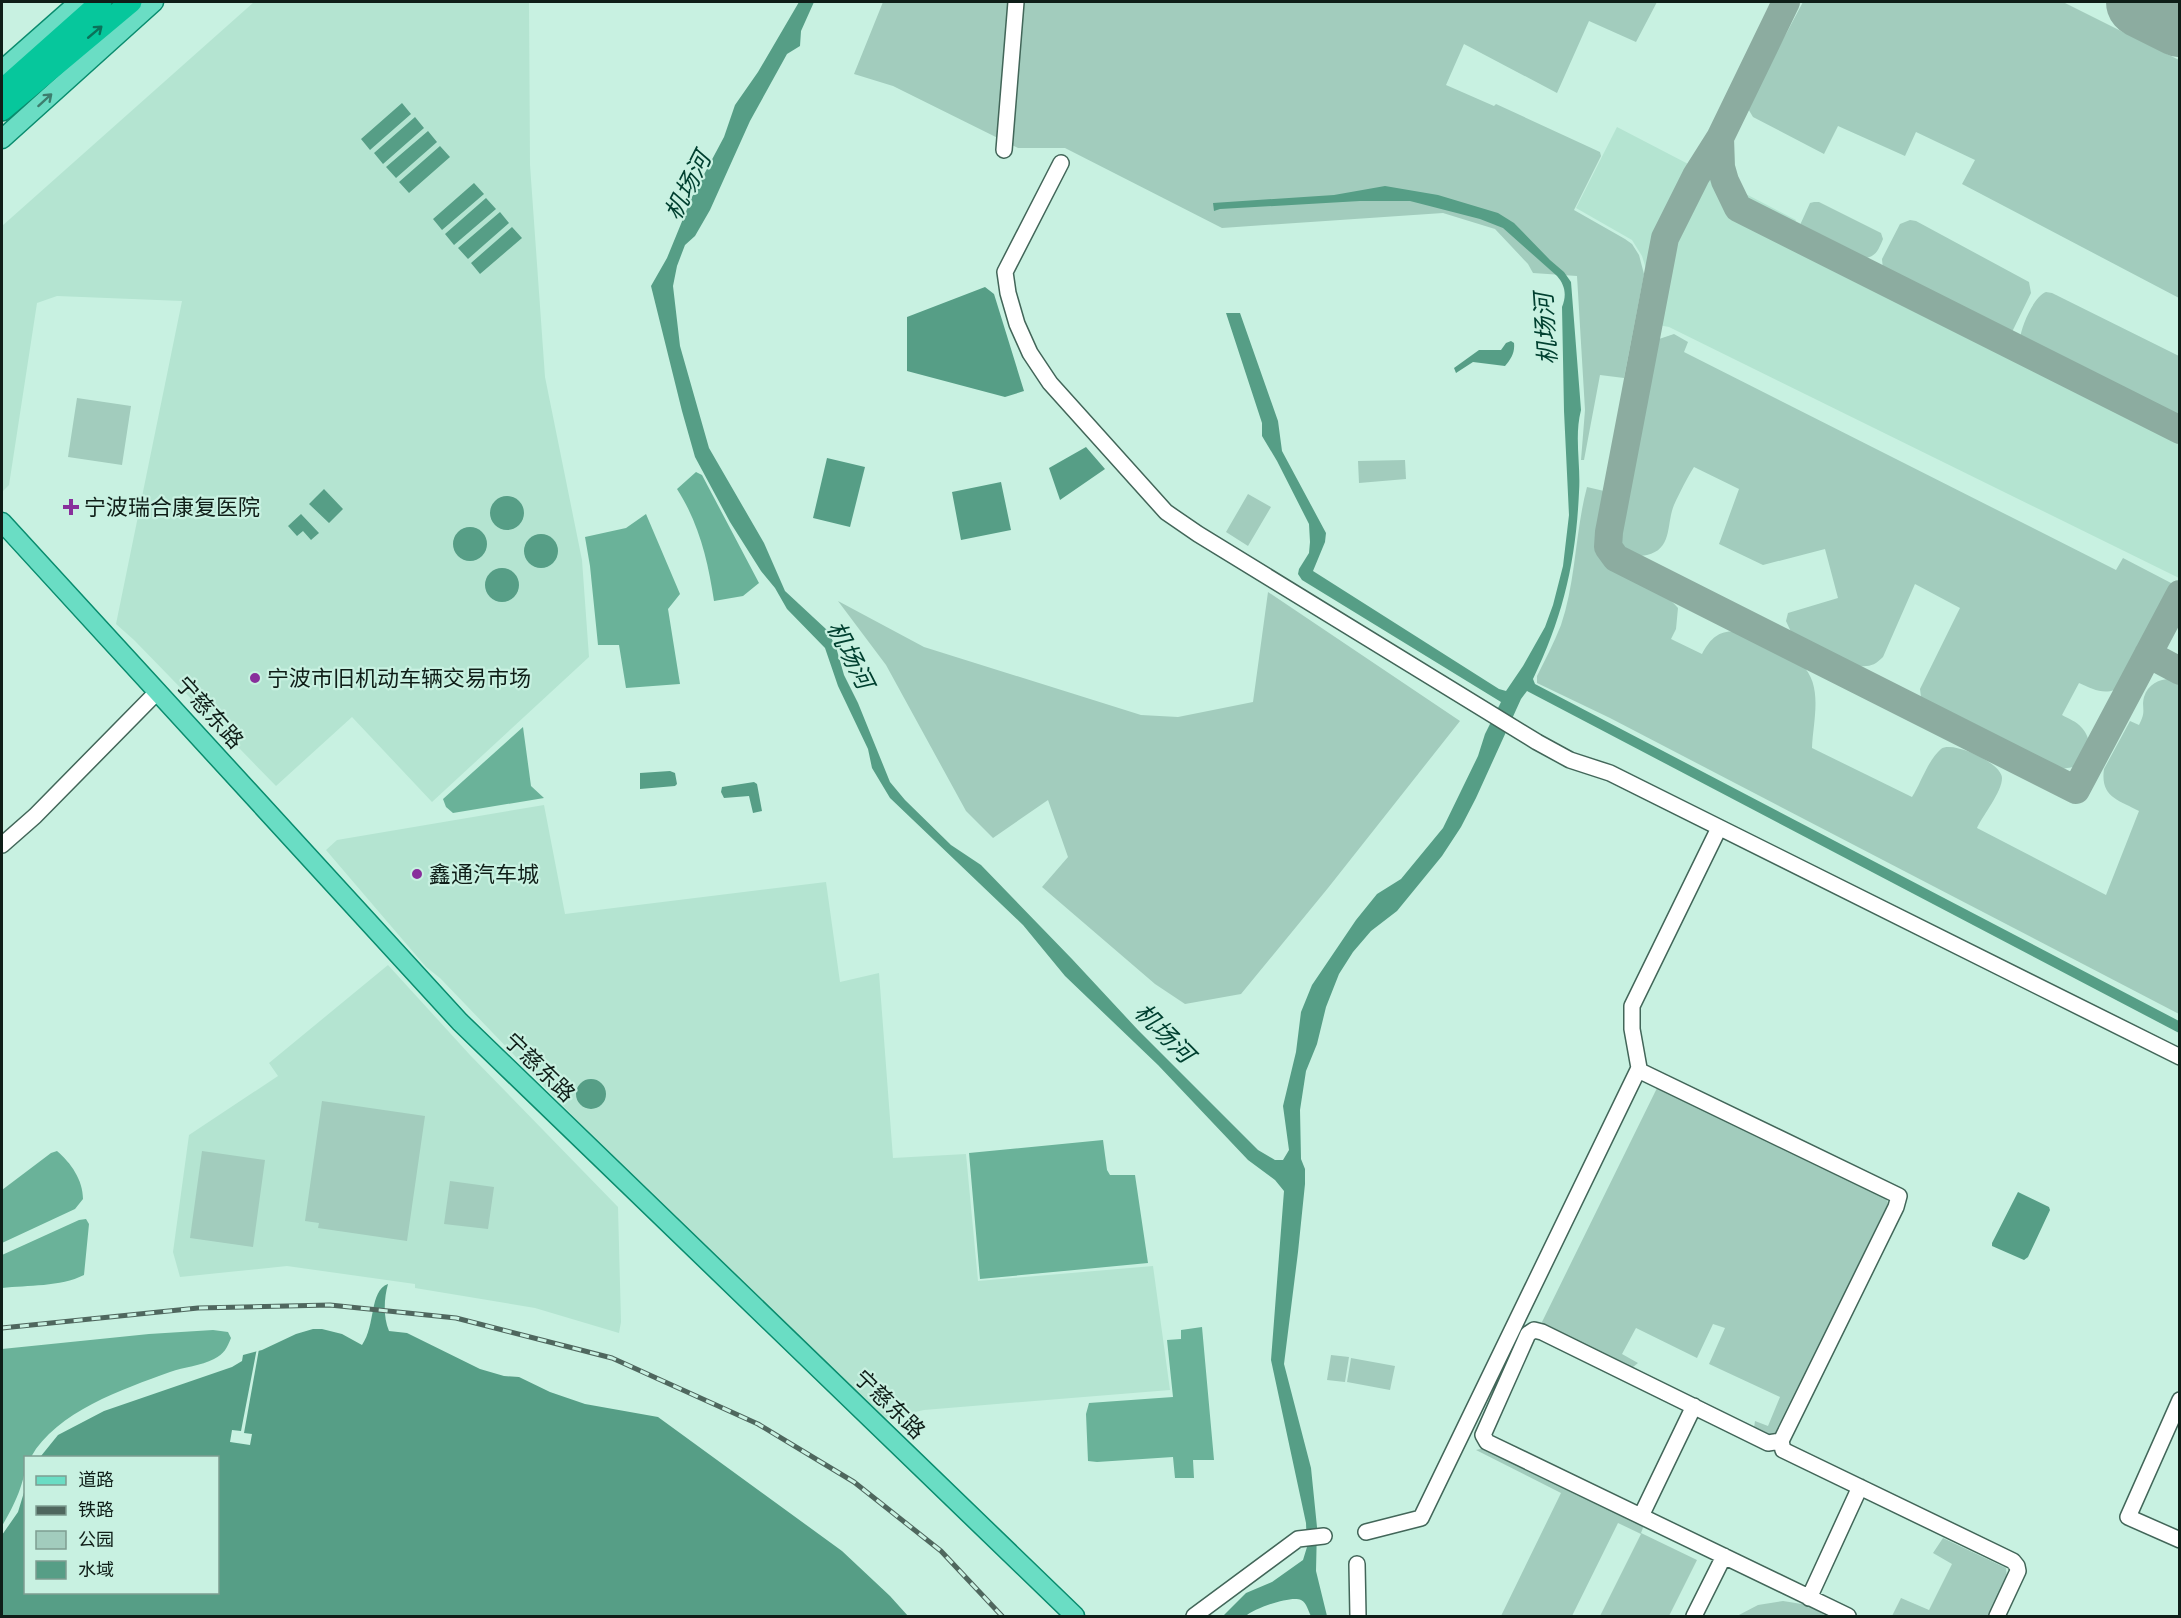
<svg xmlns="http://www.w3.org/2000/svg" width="2181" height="1618" font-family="'Sofia Sans Condensed','Noto Sans SC',sans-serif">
	<rect width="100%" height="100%" fill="#c8f1e1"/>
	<path fill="#b4e4d1" d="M254,2h275l1,163 15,212 37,183 7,97 -157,145 -80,-85 -76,69 -142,-146 -18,-16 66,-323 -125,-5 -20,7 -28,182 -7,7v-266z
		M1617,127l179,93 -3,6 386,196v156l-510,-251 -32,-6 10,-49 -5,-16 -10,-16 -56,-32z
		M544,805l21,109 261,-32 14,100 39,-9 14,185 73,-4 12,127 175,-15 17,124 -246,20 -39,9 -245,-233 -200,-208 -14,-11 -100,-117 11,-10z
		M388,965l82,90 148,152 3,115 -2,11 -84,-25 -120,-20v-4l-128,-18 -107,11 -7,-25 16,-117 89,-59 -9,-13z"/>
	<path fill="#a2ccbd" d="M883,2h774l-21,40 -47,-21 -32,72 -93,-49 -18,41 48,21 2,-2 104,48 1,4 -27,54 51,29 7,5 7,11 5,19 -20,104 -24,-3 -16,85h-3l4,-50 -8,-134 -44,-3 -5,-9 -33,-35 -52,-16 -221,15 -157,-80h-47l-125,-62 -39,-12z
		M1803,2h260l116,58v238l-217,-114 13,-24 -59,-28 -11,24 -67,-30 -14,28 -71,-37 -6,-10z
		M1814,202h5l62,31 2,6c-4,9 -6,17 -17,19l-62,-29 -4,-4 10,-22z
		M1910,220l6,1 113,61 2,11 -19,39 -6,2 -123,-64 -1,-11 18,-35z
		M2046,292l6,1 127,63v68l-156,-81 -3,-4c1,-12 14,-43 26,-47z
		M1674,334l14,8 -4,10 432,218 7,-12 50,26 -50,101c-15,12 -29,5 -44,-2l-17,32c7,4 14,6 20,13 10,11 10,29 -4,37 -5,3 -12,3 -18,4l-131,-66 -8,-6 -1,-8 40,-81 -45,-24 -32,73c-8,8 -13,10 -24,9l-67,-32 -6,-13 2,-8 50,-15 -13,-49 -62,16 -44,-21 20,-55 -45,-22c-7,11 -14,25 -20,38 -8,19 -1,44 -27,50 -8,2 -15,0 -21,-6 -7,-6 -8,-12 -8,-21l36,-181 5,-8z
		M77,398l54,8 -9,59 -54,-8z
		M1405,460l1,19 -47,4 -1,-22z
		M1587,487l17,4c-5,32 -17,65 18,83 9,5 17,8 26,13 11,6 22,11 30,21l-2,21 -5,10 31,15c8,-15 17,-25 36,-22l63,32c23,21 12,56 11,84l100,49c9,-14 16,-37 29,-48 11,-9 61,14 61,29 0,14 -19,37 -25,50l129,67 33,-84c-21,-11 -39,-14 -35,-42l26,-48 9,4c8,-15 2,-16 5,-28 5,-16 21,-20 35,-17v334l-569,-296 -73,-35v-7c8,-16 17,-33 24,-51 15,-44 14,-93 26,-138z
		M1248,494l23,13 -23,39 -22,-14z
		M1268,592l192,129 -132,167 -87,106 -56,10 -30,-20 -113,-97 26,-30 -20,-57 -55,38 -27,-27 -80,-146 -48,-64 86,46 217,68 37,2 75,-15z
		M1658,1086l228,112 2,5 -113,233 -6,1 -15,-9 1,-7 13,5 12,-29 -71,-33 16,-36 -12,-4 -16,34 -61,-30 -14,26 16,9 -5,4 -7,2 -81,-41 -3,-6z
		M322,1101l103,15 -18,125 -89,-13 1,-5 -14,-2z
		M202,1151l63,9 -12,87 -63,-9z
		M450,1181l44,6 -6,42 -44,-5z
		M1331,1355l18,2 -4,25 -18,-2z
		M1351,1358l44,8 -5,24 -43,-8z
		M1484,1448l160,77 -3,8 56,27 -28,56h-69l41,-82 -23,-11 -46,93h-71l60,-123 -85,-43z
		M1943,1538l63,30 1,11 -18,37h-97l9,-18 28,12 23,-46 -19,-11z
		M1783,1601l25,4 18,11h-89l21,-11z"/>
	<path fill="#6ab299" d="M696,472l6,3 57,108 -16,13 -29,5c-6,-40 -15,-78 -37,-112z
		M646,514l34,80 -12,15 12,75 -54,4 -7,-43h-21l-8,-79 -5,-29 41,-9z
		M523,727l8,59 13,12 -91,15 -7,-6 -3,-8z
		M1103,1140l4,30 3,5h25l13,88 -168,16 -11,-126z
		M57,1151c14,12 26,29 26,48l-8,10 -73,34v-53l49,-37z
		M86,1219l3,5 -5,51c-24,12 -56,10 -82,13v-33l77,-35z
		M1202,1327l12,133h-21l1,18h-19l-2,-21 -76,5 -9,-1 -2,-47 3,-11 84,-6 -6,-57 14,-1v-9z
		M213,1330l15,2 3,6c-4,10 -7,16 -17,21 -13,7 -30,8 -44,13 -47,17 -114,40 -139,85l-5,1c0,23 -12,48 -24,68v-177l147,-15z"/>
	<path fill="#569e86" d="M799,2h15l-13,29 -1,15 -13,8 -37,67 -40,89 -15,26 -10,9 -8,21 -4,20 7,60 29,102 55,95 21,48 42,39 9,17 8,28 14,28 32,79 15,18 46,45 30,20 91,94 66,71 120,120 17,10h8l6,-10 -6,-44 13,-54 5,-40 11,-27 44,-65 21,-26 24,-15 42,-51 35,-72 7,-22 16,-32 -199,-122 -4,-6 1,-5 10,-16 1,-11 -1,-18 -32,-63 -15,-25v-13l-36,-110h14l38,108 4,30 44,82 -1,9 -12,29 186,118 7,2 17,-25 22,-39 8,-22 10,-39 6,-51 -5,-104 -2,-104c5,-12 3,-22 -5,-31l-54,-48 -23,-9 -70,-18h-50l-140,8 -6,2 -1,-8 121,-8 51,-9 53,9 60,18 16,10 36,37 14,12 7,10 10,128c-7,27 0,55 -2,82 -3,69 -16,125 -46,187l2,5 644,337v12l-652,-342 -6,8 -45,99 -15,29 -19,29 -45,55 -26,20 -18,21 -14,22 -13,33 -9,37 -11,27 -6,39 1,49 4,10v15l-7,68 -14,112 27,104 6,59 -1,44 11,45h-16c-3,-5 -4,-13 -10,-16 -10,-5 -48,9 -55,16h-23l23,-23 26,-11 31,-22 4,-13 -1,-24 -35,-163 13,-169 -9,-11 -27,-20 -90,-95 -93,-89 -42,-51 -133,-127 -18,-30 -4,-19 -30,-63 -13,-38 -38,-39 -12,-21 -14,-17 -31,-49 -35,-65 -13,-46 -31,-125 16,-28 25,-61 32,-60 11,-32 23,-33z
		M402,103l9,11 -41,36 -9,-11z
		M415,117l9,11 -41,36 -9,-11z
		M428,131l9,11 -41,36 -10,-11z
		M440,146l10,11 -41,36 -10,-11z
		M474,183l10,11 -42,36 -9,-11z
		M486,198l10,11 -42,36 -9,-11z
		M500,212l9,11 -41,36 -10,-11z
		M512,227l10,11 -42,36 -9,-11z
		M985,287l9,7 30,97 -19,6 -98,-26v-54z
		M1511,341l3,2c1,10 -3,16 -9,23l-32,-4 -17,11 -2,-5 25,-18h22l5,-7z
		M1086,447l19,22 -45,31 -11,-32z
		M827,458l38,9 -15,60 -37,-9z
		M1001,482l10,48 -50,10 -9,-48z
		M324,489l19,20 -14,14 -20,-19z
		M490 513a17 17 0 1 1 34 0a17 17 0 1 1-34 0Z
		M301,514l18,19 -8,7 -8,-9 -6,5 -9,-10z
		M453 544a17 17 0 1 1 34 0a17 17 0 1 1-34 0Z
		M524 551a17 17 0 1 1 34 0a17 17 0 1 1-34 0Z
		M485 585a17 17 0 1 1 34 0a17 17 0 1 1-34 0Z
		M670,771l5,2 2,11 -2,2 -35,3v-16z
		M754,782l3,2 5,27 -9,2 -4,-17 -25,2 -3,-6 1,-5z
		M576 1094a15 15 0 1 1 30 0a15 15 0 1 1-30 0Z
		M2018,1192l31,15 1,3 -22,47 -4,3 -32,-14v-3z
		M388,1284c-4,14 -5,33 1,47l18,2 73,36 24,7 15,1 31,15 35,12 73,13 184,134 48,45 18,20h-906v-81l16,-23 7,-23 1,103h192v-134l-178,-1 1,-1 17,-21 46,-24 128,-44 10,-6 1,-6 19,-5 34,-16 17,-5h9l20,5 20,11c14,-20 7,-54 26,-61z"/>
	<path fill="#c8f1e1" d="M257,1348l2,1 -15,84 8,1 -2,11 -20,-3 2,-12 9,1z"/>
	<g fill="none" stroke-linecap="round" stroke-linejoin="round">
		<path stroke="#8caca0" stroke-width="28" d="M1786,2l-66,136 1,29 4,14 13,27 442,222
			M1720,138l-24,38 -31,62 -56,294 -1,15 8,11 460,232 104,-196
			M2148,654l32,17"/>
		<path stroke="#8caca0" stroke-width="72" d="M2142,2l38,19"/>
		<g stroke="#426659" stroke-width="18">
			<path id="minor" d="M1004,150l12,-148
				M1061,163l-56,109 3,21 9,31 13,29 20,30 116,129 32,22 339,208 33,18 40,13 570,284
				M2,845l33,-29 123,-125
				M1638,1070l261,126 -3,11 -115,234 2,9 230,111 4,5 1,5 -21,45
				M2180,1400l-52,117 52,23
				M1781,1441l-13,2 -226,-111 -8,-2 -6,4 -45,101 4,7 361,174
				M1641,1516l53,-110
				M1366,1532l55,-14 218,-450 -7,-39v-23l87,-178
				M1357,1564l1,52
				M1809,1598l51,-111
				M1194,1616l104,-77 26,-3
				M1694,1616l30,-60"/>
		</g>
		<g stroke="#098c6e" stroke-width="21">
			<path id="major" d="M2,70l77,-68
				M2,139l152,-137
				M2,522l458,500 615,594"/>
		</g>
		<g stroke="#098c6e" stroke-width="24">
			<path id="highway" d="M2,90l99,-88
				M2,110l129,-108"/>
		</g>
		<use href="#minor" stroke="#fff" stroke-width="15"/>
		<use href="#major" stroke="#6addc4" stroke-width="18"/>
		<use href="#highway" stroke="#06c79c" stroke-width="21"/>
		<g stroke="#4f675e" stroke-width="5">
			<path id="rail" d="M2,1328l196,-20 132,-3 126,13 156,40 146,66 96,58 87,69 61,65"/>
		</g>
		<use href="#rail" stroke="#c8f1e1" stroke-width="3" stroke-dasharray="9" stroke-linecap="butt"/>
	</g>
	<defs><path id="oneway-shaft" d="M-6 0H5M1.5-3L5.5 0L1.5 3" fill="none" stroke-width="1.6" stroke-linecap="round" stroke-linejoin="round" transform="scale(1.5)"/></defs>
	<use stroke="#0a725a" href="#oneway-shaft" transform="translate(95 32) rotate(-40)"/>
	<use stroke="#3c7e6e" href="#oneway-shaft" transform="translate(45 100) rotate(-42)"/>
	<g fill="#882f9b" stroke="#c8f1e1" stroke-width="2">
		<path d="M68 498h6v6h6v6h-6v6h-6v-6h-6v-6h6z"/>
		<circle cx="255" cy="678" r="6"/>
		<circle cx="417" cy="874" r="6"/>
	</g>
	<g text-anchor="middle" stroke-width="4.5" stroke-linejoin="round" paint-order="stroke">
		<g font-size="22" fill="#0f1e18" stroke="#c8f1e1" text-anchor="start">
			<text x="84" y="515">宁波瑞合康复医院</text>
			<text x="267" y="686">宁波市旧机动车辆交易市场</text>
			<text x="429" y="882">鑫通汽车城</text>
		</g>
		<g font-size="22" fill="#0f1e18" stroke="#c8f1e1">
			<text transform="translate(210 712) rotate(48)" y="8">宁慈东路</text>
			<text transform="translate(540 1067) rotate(44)" y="8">宁慈东路</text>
			<text transform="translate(890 1404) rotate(44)" y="8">宁慈东路</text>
		</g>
		<g font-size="24" font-style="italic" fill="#004030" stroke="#c8f1e1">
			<text transform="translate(688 186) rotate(-63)" y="8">机场河</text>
			<text transform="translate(1546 329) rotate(-94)" y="8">机场河</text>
			<text transform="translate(850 655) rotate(63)" y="8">机场河</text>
			<text transform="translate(1164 1033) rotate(45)" y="8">机场河</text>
		</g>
	</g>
	<rect width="2181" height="1618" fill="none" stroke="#0f1e18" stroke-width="6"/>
	<rect x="24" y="1456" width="195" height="138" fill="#c8f1e1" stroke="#7e9d91" stroke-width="1.5"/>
	<rect x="36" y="1476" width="30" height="9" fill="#6addc4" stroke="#7e9d91" stroke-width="1.5"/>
	<text x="78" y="1486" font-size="18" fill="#0f1e18">道路</text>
	<rect x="36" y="1506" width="30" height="9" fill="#4f675e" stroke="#7e9d91" stroke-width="1.5"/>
	<text x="78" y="1516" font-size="18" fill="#0f1e18">铁路</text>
	<rect x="36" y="1531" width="30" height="18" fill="#a2ccbd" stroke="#7e9d91" stroke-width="1.5"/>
	<text x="78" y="1546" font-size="18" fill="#0f1e18">公园</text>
	<rect x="36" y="1561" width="30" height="18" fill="#569e86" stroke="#7e9d91" stroke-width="1.5"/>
	<text x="78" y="1576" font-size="18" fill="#0f1e18">水域</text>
</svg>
